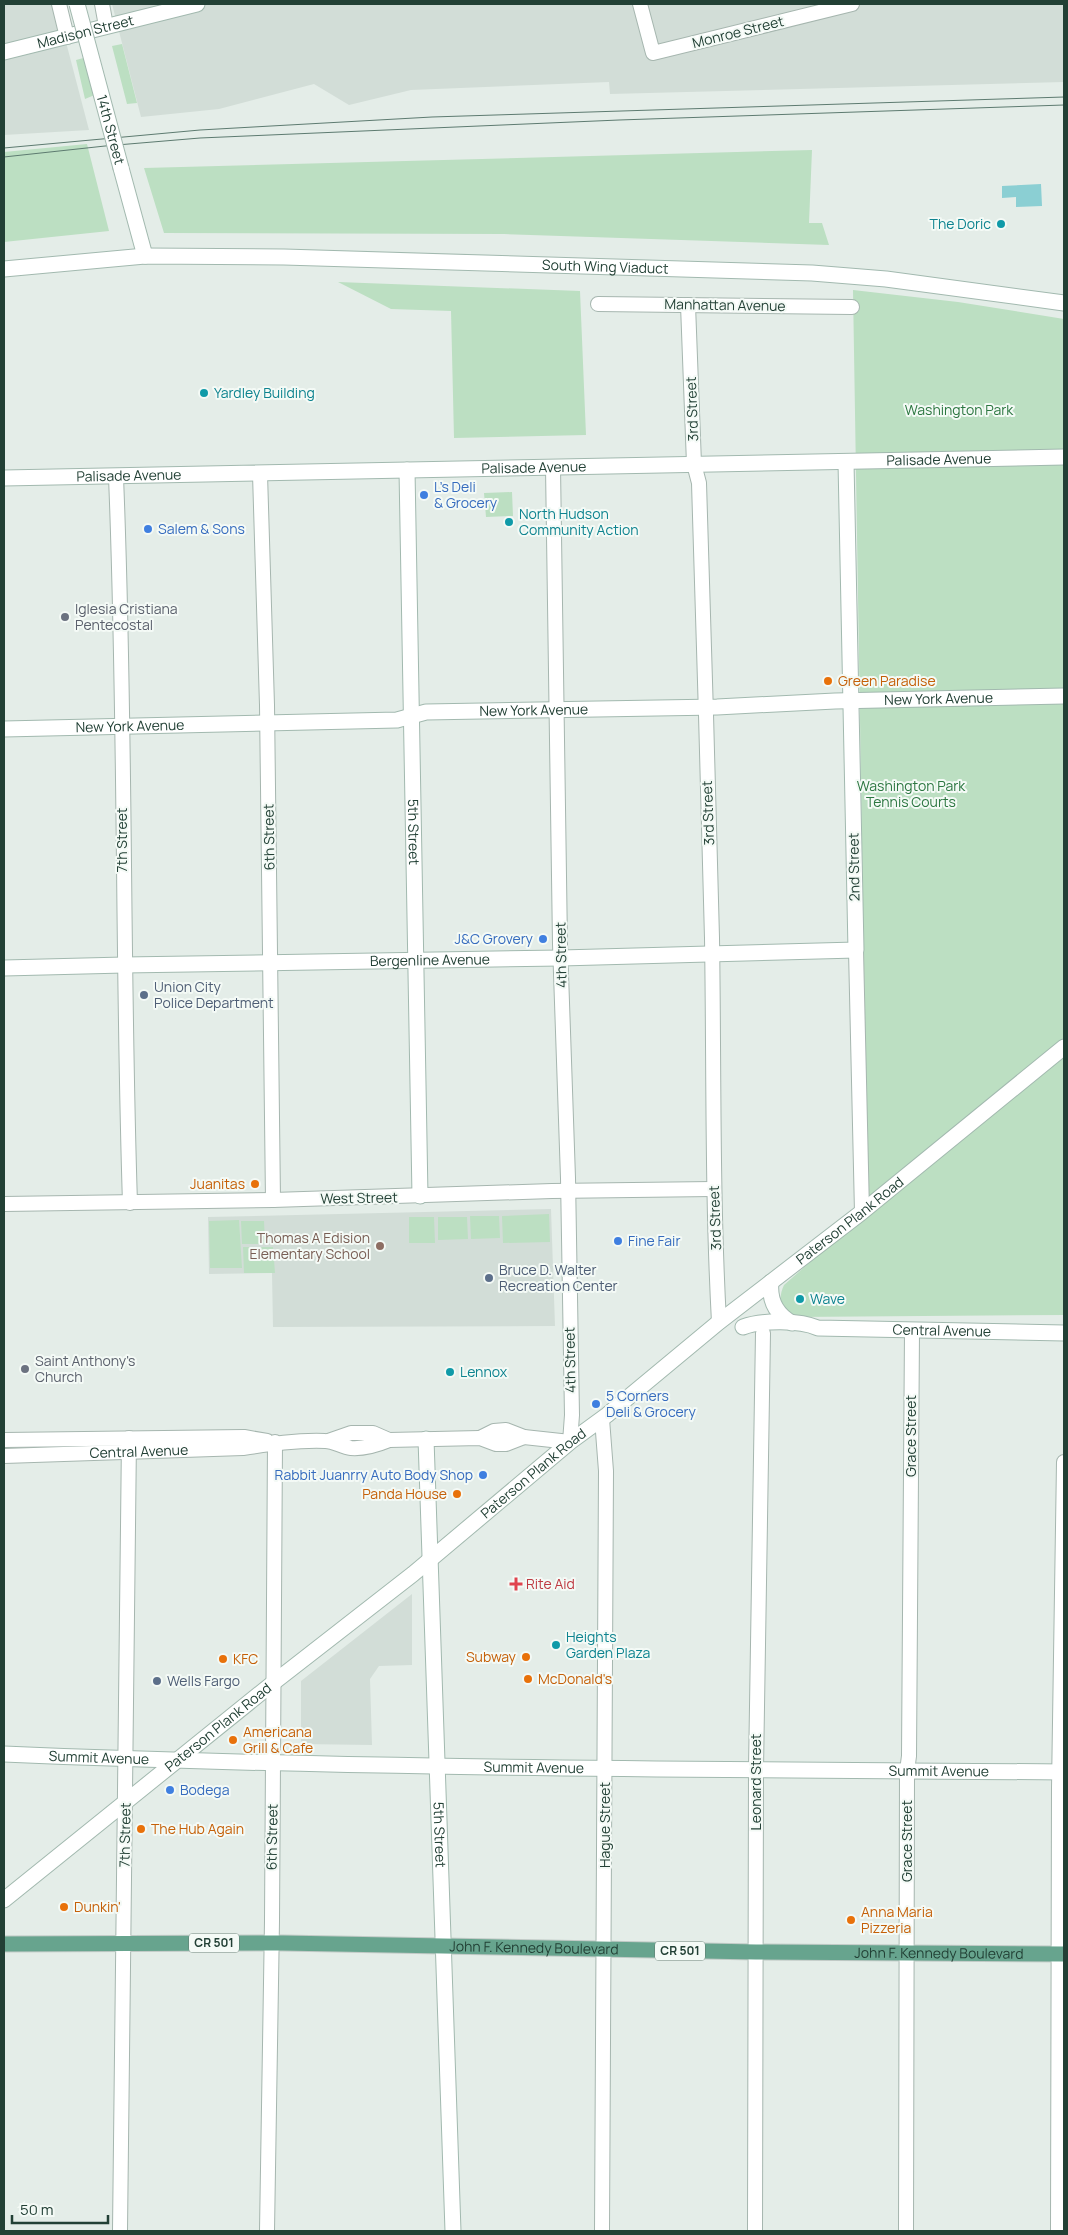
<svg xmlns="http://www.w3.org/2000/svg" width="1068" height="2235" font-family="Manrope,sans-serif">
<rect width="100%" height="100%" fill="#e4ede8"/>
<!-- built -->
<path fill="#d2ddd7" d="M 4,4 L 56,4 L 89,130 L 4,135 Z
M 112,4 L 1064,4 L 1064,82 L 610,94 L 609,82 L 411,90 L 349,105 L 314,84 L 219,109 L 141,117 Z
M 551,1209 L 555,1326 L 273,1327 L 272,1273 L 209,1274 L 208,1217 Z
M 412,1594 L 412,1665 L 379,1666 L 370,1679 L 372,1745 L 301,1744 L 301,1681 Z"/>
<!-- green -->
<path fill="#bcdfc2" d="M 122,44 L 137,103 L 127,104 L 112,46 Z
M 87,57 L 97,94 L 85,99 L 76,60 Z
M 87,144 L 109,231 L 4,242 L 4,152 Z
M 812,150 L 809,223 L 822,223 L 829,245 L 504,234 L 164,233 L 144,168 Z
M 338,282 L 580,291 L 586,435 L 454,438 L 451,311 L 391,309 Z
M 853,290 L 958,302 L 1064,319 L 1064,1315 L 796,1317 C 781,1311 777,1300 784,1285 L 868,1211 Z
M 512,492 L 513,516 L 486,517 L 484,493 Z
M 549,1214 L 550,1242 L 503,1243 L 502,1216 Z
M 470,1216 L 499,1216 L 500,1238 L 471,1239 Z
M 409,1217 L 434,1217 L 435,1243 L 409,1243 Z
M 438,1217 L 467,1217 L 468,1239 L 438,1240 Z
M 239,1220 L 242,1268 L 210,1268 L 209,1221 Z
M 241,1221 L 264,1221 L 265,1244 L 242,1244 Z
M 243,1247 L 273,1247 L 275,1273 L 244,1273 Z"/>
<!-- water -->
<path fill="#8bcfd3" d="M 1041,184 L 1042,206 L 1016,207 L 1016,197 L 1002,198 L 1002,186 Z"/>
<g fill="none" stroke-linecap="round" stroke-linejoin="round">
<defs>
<g id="street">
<path d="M 59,4 L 67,37"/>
<path d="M 102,4 L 106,26"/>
<path d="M 640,4 L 653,53 L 852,4"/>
<path d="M 598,304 L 852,307"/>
<path d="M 688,305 L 694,464 L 699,483 C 703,635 709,786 712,938 C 714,1066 712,1194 719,1322"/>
<path d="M 260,474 L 267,705 L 273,1200"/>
<path d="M 116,477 C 126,719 122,961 130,1203"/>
<path d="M 856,950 L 862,1212"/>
<path d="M 4,1204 L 273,1200 L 552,1191 L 713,1189"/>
<path d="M 480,1438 L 494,1431 L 506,1430 L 524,1437 L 570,1442 L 572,1415 L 568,1178 L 560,944 L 553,467"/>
<path d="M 4,1440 L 244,1437 L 267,1441"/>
<path d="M 328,1441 L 351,1433 L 373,1433 L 389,1440 L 480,1438 L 496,1444 L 506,1444 L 524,1437"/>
<path id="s1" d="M 4,1456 L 243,1448 C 270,1444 297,1440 325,1441 C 334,1441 342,1447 351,1448 C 365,1449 377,1445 389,1440"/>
<path d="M 120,2231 L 129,1438"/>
<path d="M 267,2231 L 272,1921 L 275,1442"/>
<path d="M 602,2231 L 606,1471 L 602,1419"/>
<path d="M 755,2231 L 756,1769 L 763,1333"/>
<path d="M 906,2231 L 907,1771 L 909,1756 L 912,1331"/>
<path d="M 1058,2231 L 1059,1788 L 1064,1462"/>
</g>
<g id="secondary">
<path id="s2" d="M 4,52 L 197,4"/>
<path d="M 121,168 L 145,256"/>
<path id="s3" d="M 4,269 L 145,256 L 284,257 L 812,273 L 886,279 L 1064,303"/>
<path id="s4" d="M 407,470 L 420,1196"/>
<path id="s5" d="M 4,478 L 1064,457"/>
<path id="s6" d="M 4,729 L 397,720 L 426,712 L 717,707 L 835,701 L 1064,696"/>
<path id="s7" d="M 4,968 L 124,965 L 561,958 L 856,950 L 846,462"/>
<path d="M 771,1282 C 769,1300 776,1314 792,1323"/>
<path id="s8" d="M 743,1327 C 762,1320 800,1320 818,1328 L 1064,1333"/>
<path id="s9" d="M 426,1439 L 453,2231"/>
<path id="s10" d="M 4,1754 C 357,1769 711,1769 1064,1772"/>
<path id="s11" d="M 4,1900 L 273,1683 L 413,1574 L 570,1442 L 607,1415 L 719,1322 L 862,1212 L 1064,1047"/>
</g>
<g id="primary">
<path id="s12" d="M 4,1944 L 283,1943 L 756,1952 L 1064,1954"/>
</g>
</defs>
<!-- street casing -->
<use href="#street" stroke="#a6b6af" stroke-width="16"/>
<!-- secondary casing -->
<use href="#secondary" stroke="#a2b9af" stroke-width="17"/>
<!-- primary casing -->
<use href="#primary" stroke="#c1cac6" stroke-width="17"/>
<!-- street -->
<use href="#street" stroke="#fff" stroke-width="14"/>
<!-- secondary -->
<use href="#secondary" stroke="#fff" stroke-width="15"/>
<!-- primary -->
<use href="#primary" stroke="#67a48e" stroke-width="15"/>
<!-- tram -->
<path stroke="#5d7b70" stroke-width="1" d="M 4,148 L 200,130 L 432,117 L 1064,97
M 4,157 L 105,146 L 200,138 L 619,120 L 1064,105"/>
<defs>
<g id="secondary-bridge">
<path id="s13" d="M 77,4 L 121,168"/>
</g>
</defs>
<!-- secondary-bridge casing -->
<use href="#secondary-bridge" stroke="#a2b9af" stroke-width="17" stroke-linecap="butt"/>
<!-- secondary-bridge -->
<use href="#secondary-bridge" stroke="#fff" stroke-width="15"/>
</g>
<!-- markers -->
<g fill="#0f9aa8" stroke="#f4faf6" stroke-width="2">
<circle cx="1001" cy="224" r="5"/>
<circle cx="204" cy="393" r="5"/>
<circle cx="509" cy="522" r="5"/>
<circle cx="800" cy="1299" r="5"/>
<circle cx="450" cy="1372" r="5"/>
<circle cx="556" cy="1645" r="5"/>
</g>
<g fill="#3f7fe0" stroke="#f4faf6" stroke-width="2">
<circle cx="424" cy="495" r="5"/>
<circle cx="148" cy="529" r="5"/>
<circle cx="543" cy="939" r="5"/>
<circle cx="618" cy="1241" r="5"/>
<circle cx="596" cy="1404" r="5"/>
<circle cx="483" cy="1475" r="5"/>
<circle cx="170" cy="1790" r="5"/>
</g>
<g fill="#6b7280" stroke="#f4faf6" stroke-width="2">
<circle cx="65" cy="617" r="5"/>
<circle cx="25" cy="1369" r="5"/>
</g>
<g fill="#e8710a" stroke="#f4faf6" stroke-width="2">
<circle cx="828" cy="681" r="5"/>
<circle cx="255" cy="1184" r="5"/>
<circle cx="457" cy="1494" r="5"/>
<circle cx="526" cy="1657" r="5"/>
<circle cx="223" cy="1659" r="5"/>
<circle cx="528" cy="1679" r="5"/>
<circle cx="233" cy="1740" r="5"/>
<circle cx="141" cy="1829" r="5"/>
<circle cx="64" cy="1907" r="5"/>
<circle cx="851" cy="1920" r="5"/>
</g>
<g fill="#5c6f8a" stroke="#f4faf6" stroke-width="2">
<circle cx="144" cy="995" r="5"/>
<circle cx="489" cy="1278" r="5"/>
<circle cx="157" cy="1681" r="5"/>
</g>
<circle fill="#8d6e63" stroke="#f4faf6" stroke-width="2" cx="380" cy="1246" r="5"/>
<path fill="#e0444e" stroke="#f4faf6" stroke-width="2" d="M513.5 1576.5h5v5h5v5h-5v5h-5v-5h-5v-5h5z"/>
<g text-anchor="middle" stroke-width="4" stroke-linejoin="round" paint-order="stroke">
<!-- shield labels -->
<g fill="#f4faf6" stroke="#61786f" stroke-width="1">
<rect x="189" y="1933.5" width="50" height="19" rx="4"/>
<rect x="655" y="1941.5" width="50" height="19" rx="4"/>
</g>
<g font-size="12" font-weight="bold" fill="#224035">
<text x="214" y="1947">CR 501</text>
<text x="680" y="1955">CR 501</text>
</g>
<!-- street labels -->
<g font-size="14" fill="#224035" stroke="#f4faf6">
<text dy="5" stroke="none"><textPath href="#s2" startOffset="84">Madison Street</textPath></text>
<text transform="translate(738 32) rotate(-14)" y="5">Monroe Street</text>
<text dy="5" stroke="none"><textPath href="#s13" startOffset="130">14th Street</textPath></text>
<text dy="5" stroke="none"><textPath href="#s3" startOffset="602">South Wing Viaduct</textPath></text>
<text transform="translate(725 305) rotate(1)" y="5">Manhattan Avenue</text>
<text transform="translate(692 409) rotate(-92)" y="5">3rd Street</text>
<text dy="5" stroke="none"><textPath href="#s5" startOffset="935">Palisade Avenue</textPath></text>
<text dy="5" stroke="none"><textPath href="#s5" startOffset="530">Palisade Avenue</textPath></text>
<text dy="5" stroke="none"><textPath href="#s5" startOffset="125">Palisade Avenue</textPath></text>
<text dy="5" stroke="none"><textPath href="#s6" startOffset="936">New York Avenue</textPath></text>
<text dy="5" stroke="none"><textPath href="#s6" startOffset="531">New York Avenue</textPath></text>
<text dy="5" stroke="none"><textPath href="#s6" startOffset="126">New York Avenue</textPath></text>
<text transform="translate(708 813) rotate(-92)" y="5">3rd Street</text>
<text dy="5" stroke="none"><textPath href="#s4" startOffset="362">5th Street</textPath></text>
<text transform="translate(269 837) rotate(-91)" y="5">6th Street</text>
<text transform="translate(122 840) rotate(-90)" y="5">7th Street</text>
<text transform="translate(854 867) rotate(-91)" y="5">2nd Street</text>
<text transform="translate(561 955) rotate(-91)" y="5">4th Street</text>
<text dy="5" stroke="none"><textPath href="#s7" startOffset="426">Bergenline Avenue</textPath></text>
<text transform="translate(359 1198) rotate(-1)" y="5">West Street</text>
<text transform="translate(715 1218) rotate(-92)" y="5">3rd Street</text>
<text dy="5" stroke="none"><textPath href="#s11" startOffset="1085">Paterson Plank Road</textPath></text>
<text dy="5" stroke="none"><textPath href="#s8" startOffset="200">Central Avenue</textPath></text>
<text transform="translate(570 1360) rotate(-91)" y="5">4th Street</text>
<text transform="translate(911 1436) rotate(-90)" y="5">Grace Street</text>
<text dy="5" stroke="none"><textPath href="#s1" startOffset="135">Central Avenue</textPath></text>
<text dy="5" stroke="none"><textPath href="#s11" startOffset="680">Paterson Plank Road</textPath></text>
<text dy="5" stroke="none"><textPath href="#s11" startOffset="275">Paterson Plank Road</textPath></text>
<text dy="5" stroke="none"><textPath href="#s10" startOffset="95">Summit Avenue</textPath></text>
<text dy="5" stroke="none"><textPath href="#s10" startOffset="530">Summit Avenue</textPath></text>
<text dy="5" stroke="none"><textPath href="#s10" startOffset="935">Summit Avenue</textPath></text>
<text transform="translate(756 1782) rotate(-90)" y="5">Leonard Street</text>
<text transform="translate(605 1825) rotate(-90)" y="5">Hague Street</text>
<text transform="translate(125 1835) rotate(-89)" y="5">7th Street</text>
<text dy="5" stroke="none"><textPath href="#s9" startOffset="396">5th Street</textPath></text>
<text transform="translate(272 1837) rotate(-89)" y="5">6th Street</text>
<text transform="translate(907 1841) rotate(-90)" y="5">Grace Street</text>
<text dy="5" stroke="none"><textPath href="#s12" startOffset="530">John F. Kennedy Boulevard</textPath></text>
<text dy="5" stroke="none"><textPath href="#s12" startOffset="935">John F. Kennedy Boulevard</textPath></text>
</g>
<!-- culture labels -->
<g font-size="14" fill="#0d838f" stroke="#f4faf6" text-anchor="start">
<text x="991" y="229" text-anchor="end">The Doric</text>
<text x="214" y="398">Yardley Building</text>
<text x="519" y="519">North Hudson<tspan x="519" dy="16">Community Action</tspan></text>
<text x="810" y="1304">Wave</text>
<text x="460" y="1377">Lennox</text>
<text x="566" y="1642">Heights<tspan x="566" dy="16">Garden Plaza</tspan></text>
</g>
<!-- park labels -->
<g font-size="14" fill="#2c7741" stroke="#f4faf6">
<text x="959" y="415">Washington Park</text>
<text x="911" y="791">Washington Park<tspan x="911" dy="16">Tennis Courts</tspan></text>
</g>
<!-- shop labels -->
<g font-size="14" fill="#366cbe" stroke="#f4faf6" text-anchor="start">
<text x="434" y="492">L's Deli<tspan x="434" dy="16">&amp; Grocery</tspan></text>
<text x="158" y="534">Salem &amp; Sons</text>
<text x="533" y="944" text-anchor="end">J&amp;C Grovery</text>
<text x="628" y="1246">Fine Fair</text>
<text x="606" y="1401">5 Corners<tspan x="606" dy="16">Deli &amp; Grocery</tspan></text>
<text x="473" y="1480" text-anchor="end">Rabbit Juanrry Auto Body Shop</text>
<text x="180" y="1795">Bodega</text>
</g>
<!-- worship labels -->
<g font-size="14" fill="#5b616d" stroke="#f4faf6" text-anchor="start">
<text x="75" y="614">Iglesia Cristiana<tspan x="75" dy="16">Pentecostal</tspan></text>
<text x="35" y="1366">Saint Anthony's<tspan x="35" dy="16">Church</tspan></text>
</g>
<!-- food labels -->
<g font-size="14" fill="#c56008" stroke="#f4faf6" text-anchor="start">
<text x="838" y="686">Green Paradise</text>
<text x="245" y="1189" text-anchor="end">Juanitas</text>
<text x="447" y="1499" text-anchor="end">Panda House</text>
<text x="516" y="1662" text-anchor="end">Subway</text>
<text x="233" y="1664">KFC</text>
<text x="538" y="1684">McDonald's</text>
<text x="243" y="1737">Americana<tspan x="243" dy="16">Grill &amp; Cafe</tspan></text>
<text x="151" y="1834">The Hub Again</text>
<text x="74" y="1912">Dunkin'</text>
<text x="861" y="1917">Anna Maria<tspan x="861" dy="16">Pizzeria</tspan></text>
</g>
<!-- service labels -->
<g font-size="14" fill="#4e5e75" stroke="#f4faf6" text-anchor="start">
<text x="154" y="992">Union City<tspan x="154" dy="16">Police Department</tspan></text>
<text x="499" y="1275">Bruce D. Walter<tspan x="499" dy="16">Recreation Center</tspan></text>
<text x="167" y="1686">Wells Fargo</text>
</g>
<!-- education labels -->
<g font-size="14" fill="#785e54" stroke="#f4faf6" text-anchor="end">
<text x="370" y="1243">Thomas A Edision<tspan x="370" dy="16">Elementary School</tspan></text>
</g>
<!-- health labels -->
<g font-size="14" fill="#be3a42" stroke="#f4faf6" text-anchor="start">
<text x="526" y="1589">Rite Aid</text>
</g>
</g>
<!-- border -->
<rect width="1068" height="2235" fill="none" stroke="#224035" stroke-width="10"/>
<!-- scale -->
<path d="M12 2215v8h96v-8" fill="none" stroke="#224035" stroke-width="2.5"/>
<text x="20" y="2215" font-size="15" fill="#224035" stroke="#f4faf6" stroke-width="4" paint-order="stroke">50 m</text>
</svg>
